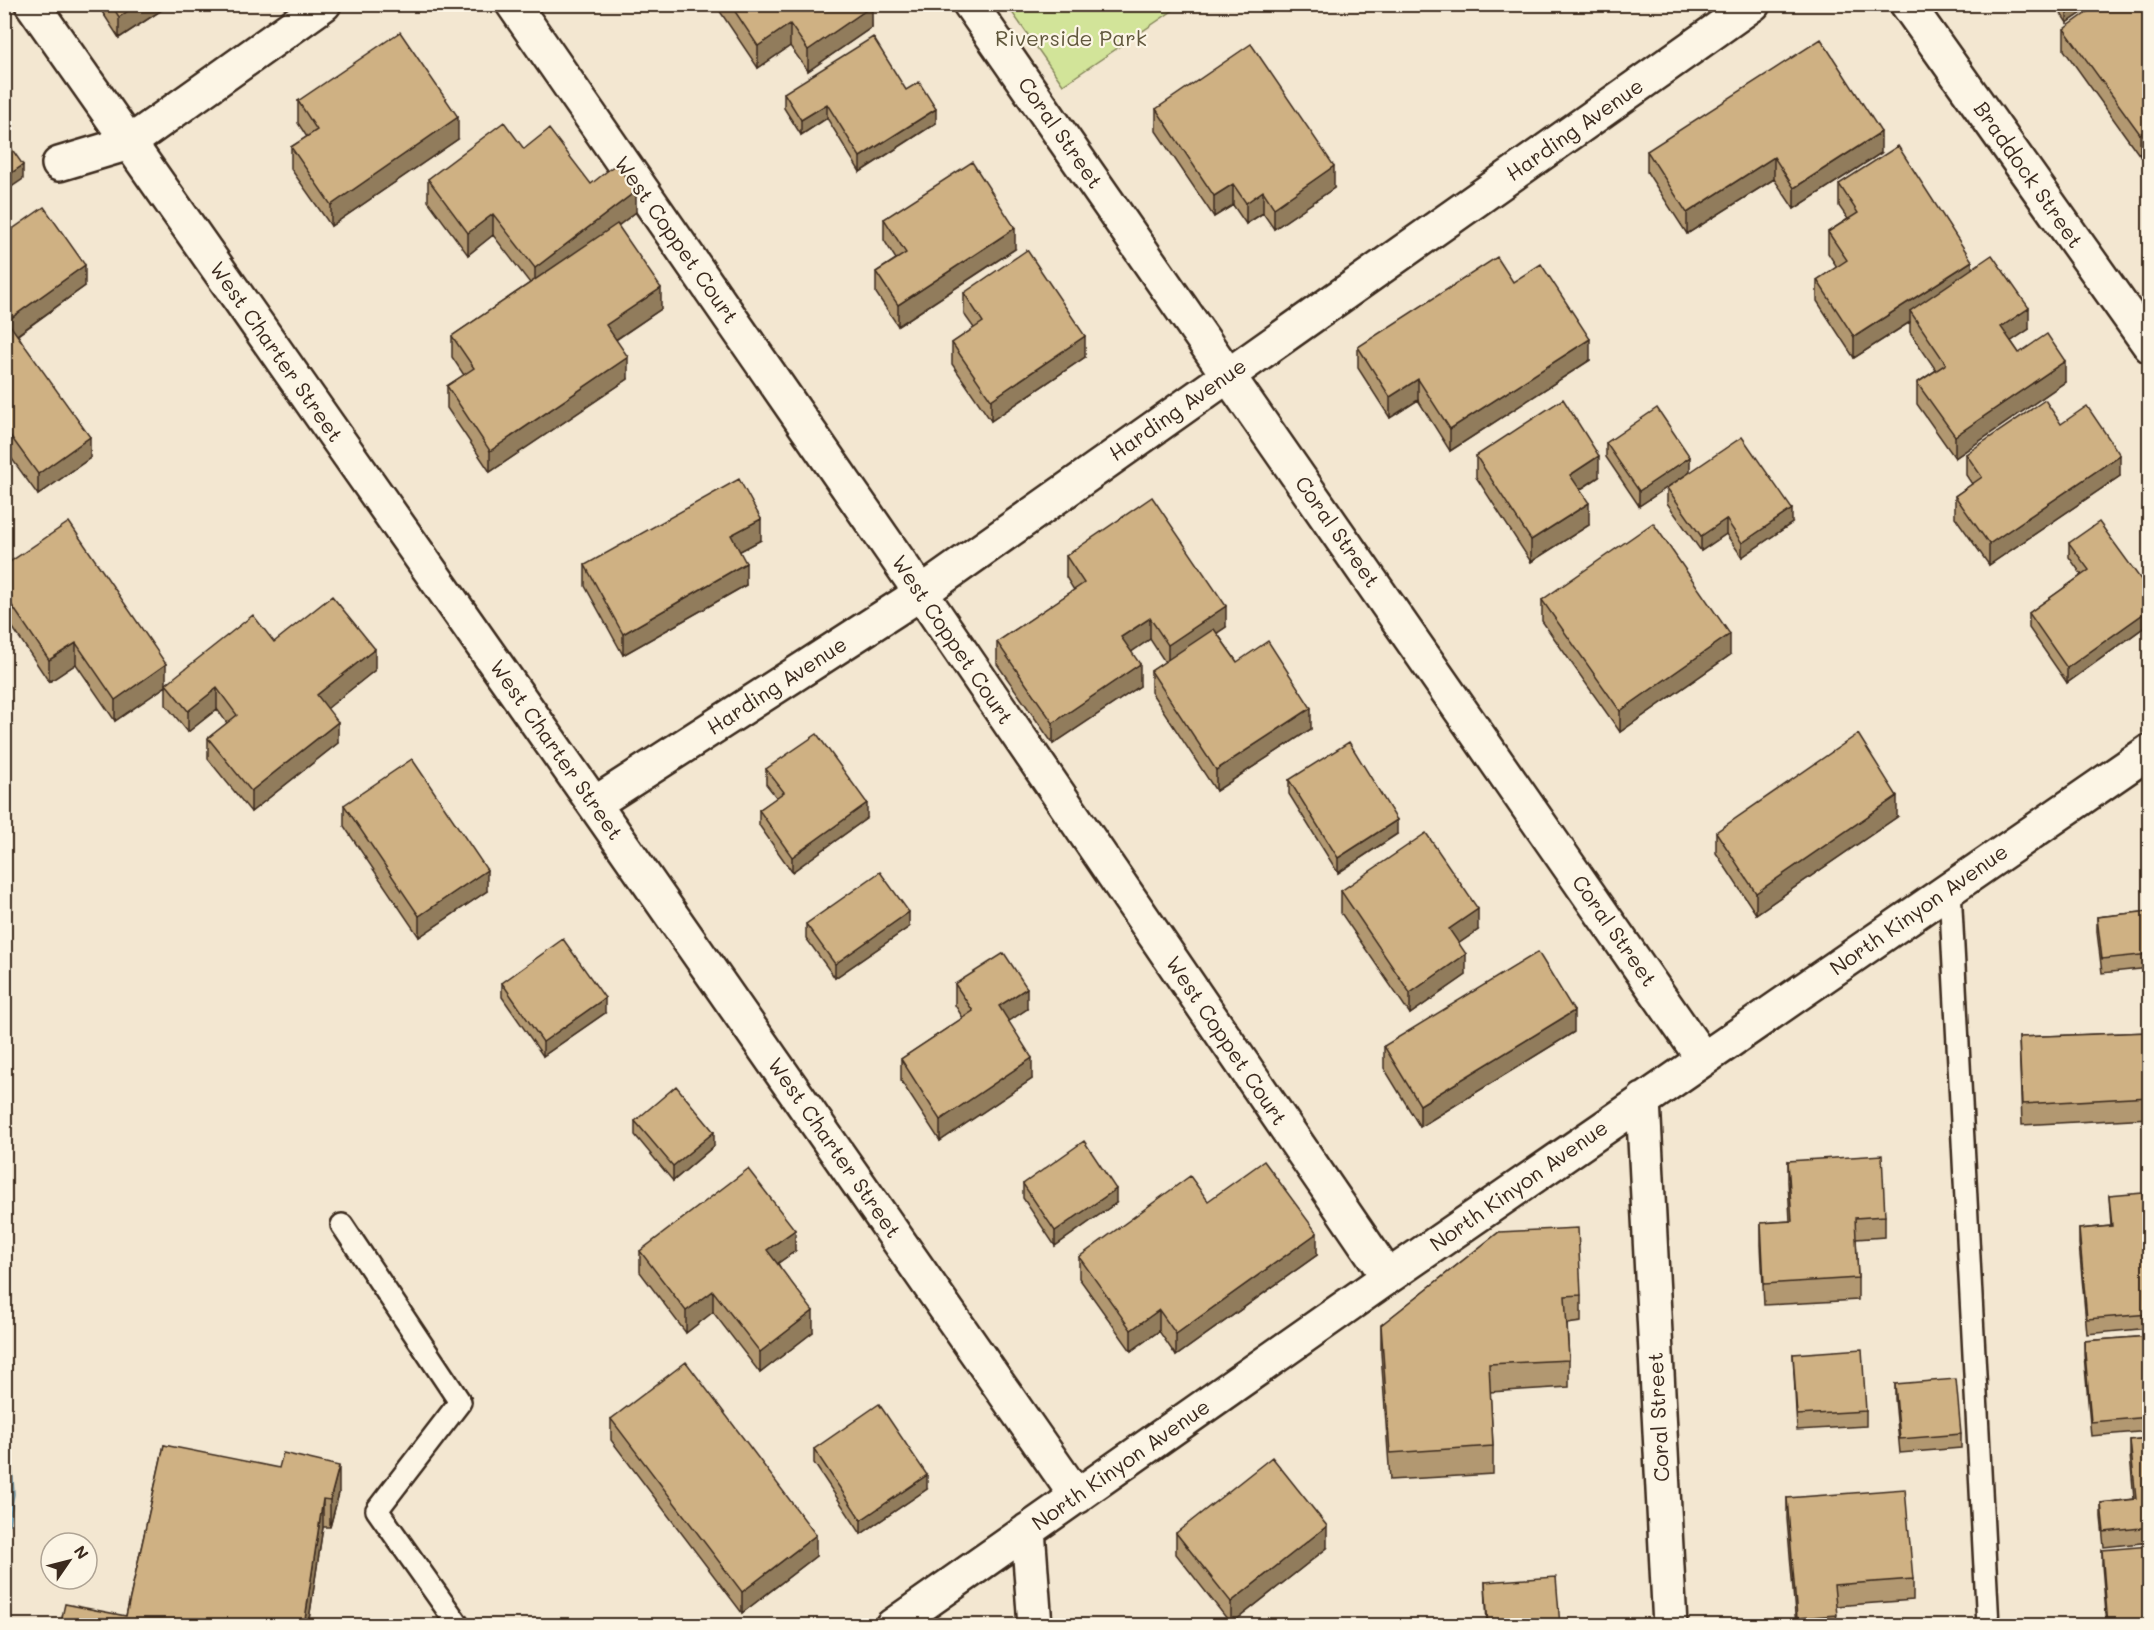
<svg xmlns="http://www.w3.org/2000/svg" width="2154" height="1630" font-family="Mali,sans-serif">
<rect width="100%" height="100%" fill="#f3e7d1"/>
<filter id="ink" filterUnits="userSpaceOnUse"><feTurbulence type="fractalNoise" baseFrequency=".0167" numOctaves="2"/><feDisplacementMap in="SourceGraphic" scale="12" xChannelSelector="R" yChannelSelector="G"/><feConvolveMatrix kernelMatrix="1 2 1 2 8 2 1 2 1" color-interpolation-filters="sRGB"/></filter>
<g filter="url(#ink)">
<!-- green -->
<path fill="#d2e499" stroke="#86875c" stroke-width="1.5" d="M 1007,5 L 1181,5 L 1063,85 Z"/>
<!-- water -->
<path fill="#87cae8" stroke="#698a97" stroke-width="1.5" d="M 4,1344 L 14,1494 L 5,1549 L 4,1549 Z"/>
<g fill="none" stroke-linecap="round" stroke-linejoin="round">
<defs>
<path id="service" d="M 1950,889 L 1988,1626
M 342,1225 L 460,1402 L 377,1510 L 459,1626"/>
<path id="minor" d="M 32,4 L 594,804 L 1077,1497
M 513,4 L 921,593 L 1388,1277
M 970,4 L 1703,1059
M 1907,4 L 2150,346
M 59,164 L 129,143 L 324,4
M 594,804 L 921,593 L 1753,4
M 1643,1100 L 1670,1626
M 1028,1530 L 1035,1626
M 892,1626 L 1388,1277 L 2150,751"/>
</defs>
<!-- service casing -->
<use href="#service" stroke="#3b2a1e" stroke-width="26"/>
<!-- minor casing -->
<use href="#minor" stroke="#3b2a1e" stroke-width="38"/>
<!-- service -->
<use href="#service" stroke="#fcf5e5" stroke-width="21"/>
<!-- minor -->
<use href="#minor" stroke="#fcf5e5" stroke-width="33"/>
</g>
<!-- wall -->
<path fill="#b29871" stroke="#3b2a1e" stroke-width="1.5" d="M 97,4 L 171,4 L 119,38 Z
M 715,4 L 871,4 L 872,27 L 808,71 L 790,46 L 758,68 Z
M 2055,4 L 2095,4 L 2067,23 Z
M 2150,4 L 2140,156 L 2064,50 L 2064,29 Z
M 906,90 L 936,123 L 860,172 L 827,118 L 801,135 L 784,108 L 784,93 Z
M 298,101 L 458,139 L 331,226 L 291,169 L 291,147 L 307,137 L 298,123 Z
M 1156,109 L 1334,188 L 1274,229 L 1263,213 L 1246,224 L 1233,205 L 1214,217 L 1156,131 Z
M 524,149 L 591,184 L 636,212 L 618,226 L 661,309 L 616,340 L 628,379 L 490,472 L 447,408 L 447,386 L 464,375 L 452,357 L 452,336 L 530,283 L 493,235 L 468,255 L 428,201 L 428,179 Z
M 1647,151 L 1881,153 L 1794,209 L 1774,179 L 1687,234 L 1647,172 Z
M 1839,184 L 1972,269 L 2029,329 L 2011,341 L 2019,353 L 2065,382 L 1955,458 L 1917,404 L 1917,383 L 1936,370 L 1910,332 L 1910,322 L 1854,358 L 1817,301 L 1817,280 L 1837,267 L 1828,253 L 1828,232 L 1848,219 L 1839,206 Z
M 884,219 L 1015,249 L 898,326 L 876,293 L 876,272 L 896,259 L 884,240 Z
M 4,235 L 85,286 L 18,335 L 90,458 L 38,495 L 4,448 Z
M 1513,282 L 1590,360 L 1450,451 L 1418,400 L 1390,418 L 1358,368 L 1358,347 Z
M 964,293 L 1085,357 L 991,421 L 952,364 L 952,343 L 974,328 L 964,314 Z
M 2061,424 L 2120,476 L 1989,565 L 1955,517 L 1955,496 L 1972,484 L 1966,475 L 1966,454 Z
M 1606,443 L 1690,472 L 1639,506 L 1606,457 Z
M 1476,456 L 1599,477 L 1580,490 L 1589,525 L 1531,562 L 1476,477 Z
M 1667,488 L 1792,523 L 1742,557 L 1726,534 L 1701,551 L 1667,503 Z
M 761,540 L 740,551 L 746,585 L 623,655 L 585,586 L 585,565 Z
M 2069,543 L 2150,592 L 2150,623 L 2067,683 L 2029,628 L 2029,613 L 2082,575 L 2069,557 Z
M 1066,556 L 1226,627 L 1217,633 L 1237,662 L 1311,729 L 1216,791 L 1151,692 L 1151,671 L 1165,662 L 1150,639 L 1131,652 L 1140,686 L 1053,744 L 997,664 L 997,642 L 1074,590 L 1066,577 Z
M 4,566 L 166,684 L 274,642 L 375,670 L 327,708 L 338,743 L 251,812 L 208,759 L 208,738 L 227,723 L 217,709 L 188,732 L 166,705 L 166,686 L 115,721 L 76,664 L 49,682 L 11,625 Z
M 1542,600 L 1730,655 L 1620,732 L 1542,621 Z
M 766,769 L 867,818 L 792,872 L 759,825 L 759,810 L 777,798 L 766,784 Z
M 1289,780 L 1397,834 L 1338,873 L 1289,794 Z
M 344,805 L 487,891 L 419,937 L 344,826 Z
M 1897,817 L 1756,914 L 1716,853 L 1716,832 Z
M 1341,891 L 1478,930 L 1459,943 L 1466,975 L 1410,1014 L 1341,913 Z
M 2150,911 L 2150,968 L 2102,973 L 2097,932 L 2097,917 Z
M 806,924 L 909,927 L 835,978 L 806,938 Z
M 502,983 L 605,1013 L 543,1056 L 502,997 Z
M 955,984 L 1027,1009 L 1008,1021 L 1032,1079 L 940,1141 L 901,1081 L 901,1059 L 963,1018 L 955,1005 Z
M 1574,1032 L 1420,1127 L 1384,1068 L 1384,1046 Z
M 2150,1032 L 2150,1118 L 2022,1125 L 2019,1037 Z
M 635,1121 L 714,1146 L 673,1181 L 635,1135 Z
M 1788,1161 L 1885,1216 L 1885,1237 L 1856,1239 L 1858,1278 L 1858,1300 L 1764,1305 L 1761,1245 L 1761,1223 L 1790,1221 L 1788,1182 Z
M 1023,1184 L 1116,1203 L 1055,1246 L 1023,1198 Z
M 2109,1196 L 2148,1253 L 2150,1253 L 2150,1328 L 2087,1334 L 2079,1244 L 2079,1229 L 2111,1226 Z
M 1208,1201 L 1317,1255 L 1176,1356 L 1159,1331 L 1131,1351 L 1079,1278 L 1079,1257 Z
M 1499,1232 L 1581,1295 L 1581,1322 L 1567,1324 L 1569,1360 L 1569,1387 L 1490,1392 L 1493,1446 L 1493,1474 L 1390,1480 L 1381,1353 L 1381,1325 Z
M 640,1251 L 795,1251 L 778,1263 L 813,1332 L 760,1373 L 713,1312 L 686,1333 L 640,1272 Z
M 2150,1336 L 2150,1431 L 2091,1436 L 2084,1355 L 2084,1341 Z
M 1793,1354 L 1866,1411 L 1866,1426 L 1797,1430 Z
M 1895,1384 L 1961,1434 L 1961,1448 L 1900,1453 L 1895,1399 Z
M 611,1419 L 816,1556 L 742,1613 L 611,1440 Z
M 2150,1438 L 2150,1542 L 2104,1547 L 2101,1517 L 2101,1503 L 2134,1499 L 2130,1455 L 2130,1440 Z
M 164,1445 L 339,1493 L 330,1527 L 323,1527 L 308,1626 L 60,1626 L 126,1616 Z
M 814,1449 L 927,1489 L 861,1534 L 814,1463 Z
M 1787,1498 L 1913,1579 L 1913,1600 L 1836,1606 L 1837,1626 L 1796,1626 L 1787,1519 Z
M 1176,1533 L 1327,1548 L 1231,1624 L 1176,1554 Z
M 2102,1550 L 2150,1626 L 2107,1626 L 2102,1565 Z
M 1485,1582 L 1560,1626 L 1487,1626 Z"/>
<!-- shaded-wall -->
<path fill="#917c5c" stroke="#3b2a1e" stroke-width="1.5" d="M 138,4 L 171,4 L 119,38 L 119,17 Z
M 644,4 L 649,4 L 644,9 Z
M 2067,4 L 2095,4 L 2067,23 Z
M 872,6 L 872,27 L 808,71 L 808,50 Z
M 790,24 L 790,46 L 758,68 L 758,46 Z
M 827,104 L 827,118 L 801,135 L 801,120 Z
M 936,109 L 936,123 L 860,172 L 860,157 Z
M 458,117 L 458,139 L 331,226 L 331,205 Z
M 2150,128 L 2150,149 L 2140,156 L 2140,134 Z
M 1881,132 L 1881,153 L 1794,209 L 1794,188 Z
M 1774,157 L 1774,179 L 1687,234 L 1687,213 Z
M 23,165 L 23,179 L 4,192 L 4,178 Z
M 1334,166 L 1334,188 L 1274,229 L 1274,208 Z
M 1233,184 L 1233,205 L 1214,217 L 1214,196 Z
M 636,191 L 636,212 L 535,289 L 535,268 Z
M 1263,191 L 1263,213 L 1246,224 L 1246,203 Z
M 493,214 L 493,235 L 468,255 L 468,233 Z
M 1015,228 L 1015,249 L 898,326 L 898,305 Z
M 1972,261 L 1972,282 L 1910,311 L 1910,322 L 1854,358 L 1854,337 Z
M 85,265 L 85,286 L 7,342 L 7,321 Z
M 661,288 L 661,309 L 606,346 L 606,325 Z
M 2029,308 L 2029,329 L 2001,348 L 2001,327 Z
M 1085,336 L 1085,357 L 991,421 L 991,400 Z
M 1590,339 L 1590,360 L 1450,451 L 1450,429 Z
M 628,357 L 628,379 L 490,472 L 490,451 Z
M 2065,361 L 2065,382 L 1955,458 L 1955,436 Z
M 1418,379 L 1418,400 L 1390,418 L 1390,397 Z
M 90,437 L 90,458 L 38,495 L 38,474 Z
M 2120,455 L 2120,476 L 1989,565 L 1989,544 Z
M 1599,456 L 1599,477 L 1570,496 L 1570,475 Z
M 1690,457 L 1690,472 L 1639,506 L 1639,491 Z
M 1589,503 L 1589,525 L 1531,562 L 1531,540 Z
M 1792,509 L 1792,523 L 1742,557 L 1742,543 Z
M 761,519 L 761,540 L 731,556 L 731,535 Z
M 1726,519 L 1726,534 L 1701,551 L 1701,536 Z
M 746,563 L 746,585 L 623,655 L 623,634 Z
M 11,604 L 11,625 L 4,629 L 4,608 Z
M 1226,606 L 1226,627 L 1168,666 L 1168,645 Z
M 2150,609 L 2150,623 L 2067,683 L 2067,668 Z
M 1150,618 L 1150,639 L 1121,659 L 1121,637 Z
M 1730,634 L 1730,655 L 1620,732 L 1620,711 Z
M 76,643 L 76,664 L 49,682 L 49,660 Z
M 375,649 L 375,670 L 317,717 L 317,695 Z
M 166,664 L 166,686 L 115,721 L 115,700 Z
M 1140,664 L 1140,686 L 1053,744 L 1053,723 Z
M 217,688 L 217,709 L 188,732 L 188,711 Z
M 1311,708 L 1311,729 L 1216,791 L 1216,770 Z
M 338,722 L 338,743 L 251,812 L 251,791 Z
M 1897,796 L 1897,817 L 1756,914 L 1756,893 Z
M 867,803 L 867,818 L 792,872 L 792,857 Z
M 1397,820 L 1397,834 L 1338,873 L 1338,858 Z
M 487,870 L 487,891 L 419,937 L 419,916 Z
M 1478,909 L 1478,930 L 1449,950 L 1449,929 Z
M 909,912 L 909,927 L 835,978 L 835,964 Z
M 1466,954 L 1466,975 L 1410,1014 L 1410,993 Z
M 1027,988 L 1027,1009 L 999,1028 L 999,1006 Z
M 605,998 L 605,1013 L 543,1056 L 543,1042 Z
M 1574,1011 L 1574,1032 L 1420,1127 L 1420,1105 Z
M 1032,1058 L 1032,1079 L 940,1141 L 940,1120 Z
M 714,1132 L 714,1146 L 673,1181 L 673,1166 Z
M 1116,1189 L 1116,1203 L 1055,1246 L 1055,1231 Z
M 795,1230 L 795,1251 L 767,1271 L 767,1250 Z
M 1317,1233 L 1317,1255 L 1176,1356 L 1176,1334 Z
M 713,1291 L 713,1312 L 686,1333 L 686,1311 Z
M 1159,1310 L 1159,1331 L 1131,1351 L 1131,1330 Z
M 813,1311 L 813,1332 L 760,1373 L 760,1352 Z
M 339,1466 L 339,1493 L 330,1527 L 330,1500 Z
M 927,1475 L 927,1489 L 861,1534 L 861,1520 Z
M 323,1499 L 323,1527 L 308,1626 L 304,1626 Z
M 1327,1526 L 1327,1548 L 1231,1624 L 1231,1602 Z
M 816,1535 L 816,1556 L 742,1613 L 742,1592 Z"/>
<!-- building -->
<path fill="#cfb183" stroke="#3b2a1e" stroke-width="1.5" d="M 111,4 L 138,4 L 119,17 Z
M 730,4 L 871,4 L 872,6 L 808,50 L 790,24 L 758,46 Z
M 2099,4 L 2150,4 L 2150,128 L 2140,134 L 2064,29 Z
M 400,32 L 458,117 L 331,205 L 291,147 L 317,130 L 298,101 Z
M 873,37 L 906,90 L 919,82 L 936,109 L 860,157 L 827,104 L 801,120 L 784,93 Z
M 1821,39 L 1881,132 L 1794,188 L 1774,157 L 1687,213 L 1647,151 Z
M 1251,44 L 1334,166 L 1274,208 L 1263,191 L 1246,203 L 1233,184 L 1214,196 L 1156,109 Z
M 504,122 L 524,149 L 549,129 L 591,184 L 616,164 L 636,191 L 535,268 L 493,214 L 468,233 L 428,179 Z
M 4,138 L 23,165 L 4,178 Z
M 1898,146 L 1972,261 L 1854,337 L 1817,280 L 1847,260 L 1828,232 L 1858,213 L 1839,184 Z
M 972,162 L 1015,228 L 898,305 L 876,272 L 906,253 L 884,219 Z
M 44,207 L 85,265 L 7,321 L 90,437 L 38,474 L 4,427 L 4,235 Z
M 617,224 L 661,288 L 606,325 L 628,357 L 490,451 L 447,386 L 474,368 L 452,336 Z
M 1027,250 L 1085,336 L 991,400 L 952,343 L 983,322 L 964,293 Z
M 1992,255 L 2029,308 L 2001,327 L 2019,353 L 2047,334 L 2065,361 L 1955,436 L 1917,383 L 1946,364 L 1910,311 Z
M 1497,257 L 1513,282 L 1541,264 L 1590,339 L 1450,429 L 1418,379 L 1390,397 L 1358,347 Z
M 1563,399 L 1599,456 L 1570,475 L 1589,503 L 1531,540 L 1476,456 Z
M 2045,400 L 2061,424 L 2087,406 L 2120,455 L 1989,544 L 1955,496 L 1982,477 L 1966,454 Z
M 1657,408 L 1690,457 L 1639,491 L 1606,443 Z
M 1742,437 L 1792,509 L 1742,543 L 1726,519 L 1701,536 L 1667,488 Z
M 739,479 L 761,519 L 731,535 L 746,563 L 623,634 L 585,565 Z
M 1152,497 L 1226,606 L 1168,645 L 1150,618 L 1121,637 L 1140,664 L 1053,723 L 997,642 L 1084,583 L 1066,556 Z
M 69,522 L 166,664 L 115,700 L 76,643 L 49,660 L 11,604 L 4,608 L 4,566 Z
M 2099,522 L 2150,592 L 2150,609 L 2067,668 L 2029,613 L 2089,570 L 2069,543 Z
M 1653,523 L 1730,634 L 1620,711 L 1542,600 Z
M 332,596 L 375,649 L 317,695 L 338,722 L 251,791 L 208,738 L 237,715 L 217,688 L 188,711 L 166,684 L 253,615 L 274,642 Z
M 1214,629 L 1237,662 L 1268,641 L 1311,708 L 1216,770 L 1151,671 Z
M 817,734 L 867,803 L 792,857 L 759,810 L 784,792 L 766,769 Z
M 1858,734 L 1897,796 L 1756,893 L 1716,832 Z
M 1349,742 L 1397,820 L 1338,858 L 1289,780 Z
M 412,759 L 487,870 L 419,916 L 344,805 Z
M 1426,833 L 1478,909 L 1449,929 L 1466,954 L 1410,993 L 1341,891 Z
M 880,872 L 909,912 L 835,964 L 806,924 Z
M 2150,911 L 2150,954 L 2102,959 L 2097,917 Z
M 563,939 L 605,998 L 543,1042 L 502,983 Z
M 1538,952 L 1574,1011 L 1420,1105 L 1384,1046 Z
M 1004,953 L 1027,988 L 999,1006 L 1032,1058 L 940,1120 L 901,1059 L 973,1011 L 955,984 Z
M 2150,1032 L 2150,1097 L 2022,1104 L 2019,1037 Z
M 676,1086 L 714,1132 L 673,1166 L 635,1121 Z
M 1084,1141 L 1116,1189 L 1055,1231 L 1023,1184 Z
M 1882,1155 L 1885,1216 L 1855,1218 L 1858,1278 L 1764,1284 L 1761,1223 L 1792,1221 L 1788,1161 Z
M 1264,1161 L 1317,1233 L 1176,1334 L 1159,1310 L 1131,1330 L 1079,1257 L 1190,1176 L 1208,1201 Z
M 748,1169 L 795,1230 L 767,1250 L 813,1311 L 760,1352 L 713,1291 L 686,1311 L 640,1251 Z
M 2142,1193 L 2148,1253 L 2150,1253 L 2150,1314 L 2087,1319 L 2079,1229 L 2112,1226 L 2109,1196 Z
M 1578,1228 L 1581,1295 L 1565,1296 L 1569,1360 L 1489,1364 L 1493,1446 L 1390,1453 L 1381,1325 L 1499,1232 Z
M 2150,1336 L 2150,1417 L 2091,1422 L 2084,1341 Z
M 1862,1349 L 1866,1411 L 1797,1415 L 1793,1354 Z
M 686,1362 L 816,1535 L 742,1592 L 611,1419 Z
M 1956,1379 L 1961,1434 L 1900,1439 L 1895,1384 Z
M 879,1404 L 927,1475 L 861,1520 L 814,1449 Z
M 2150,1438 L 2150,1527 L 2104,1532 L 2101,1503 L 2136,1499 L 2130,1440 Z
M 164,1445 L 279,1468 L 283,1453 L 339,1466 L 330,1500 L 323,1499 L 304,1626 L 60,1626 L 65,1604 L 126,1616 Z
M 1272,1457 L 1327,1526 L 1231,1602 L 1176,1533 Z
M 1905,1489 L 1913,1579 L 1834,1585 L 1837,1615 L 1797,1618 L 1787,1498 Z
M 2150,1546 L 2150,1626 L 2108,1626 L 2102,1550 Z
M 1556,1577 L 1560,1626 L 1488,1626 L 1485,1582 Z"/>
</g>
<g text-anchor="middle" stroke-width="4.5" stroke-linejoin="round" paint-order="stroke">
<!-- park labels -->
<g font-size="21" fill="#61583d" stroke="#fcf5e5">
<text x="1071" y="46">Riverside Park</text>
</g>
<!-- street labels -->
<g font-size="21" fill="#3b2a1e" stroke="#fcf5e5">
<text transform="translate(1575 130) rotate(-35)" y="7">Harding Avenue</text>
<text transform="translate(1060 133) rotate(55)" y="7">Coral Street</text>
<text transform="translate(2028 175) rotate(55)" y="7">Braddock Street</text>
<text transform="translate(676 240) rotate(55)" y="7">West Coppet Court</text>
<text transform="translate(276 352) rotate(55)" y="7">West Charter Street</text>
<text transform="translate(1178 410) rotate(-35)" y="7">Harding Avenue</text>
<text transform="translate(1337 532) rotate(55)" y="7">Coral Street</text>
<text transform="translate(952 640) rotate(56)" y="7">West Coppet Court</text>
<text transform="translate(777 686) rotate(-33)" y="7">Harding Avenue</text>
<text transform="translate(556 750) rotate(55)" y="7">West Charter Street</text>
<text transform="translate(1919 910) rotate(-35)" y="7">North Kinyon Avenue</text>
<text transform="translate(1614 931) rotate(55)" y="7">Coral Street</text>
<text transform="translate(1226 1041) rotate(56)" y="7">West Coppet Court</text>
<text transform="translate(834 1148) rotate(55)" y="7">West Charter Street</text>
<text transform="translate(1519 1186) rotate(-35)" y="7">North Kinyon Avenue</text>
<text transform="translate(1659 1417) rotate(-93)" y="7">Coral Street</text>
<text transform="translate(1121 1465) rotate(-35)" y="7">North Kinyon Avenue</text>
</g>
</g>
<!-- margin -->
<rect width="2154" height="1630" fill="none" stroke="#fcf5e5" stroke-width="24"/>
<rect x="12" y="12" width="2130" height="1606" fill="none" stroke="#3b2a1e" stroke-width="2" filter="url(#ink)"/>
<!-- north arrow -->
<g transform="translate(69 1561) rotate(55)"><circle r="28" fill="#fcf5e5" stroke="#afa495" stroke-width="1.5"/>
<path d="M0-4.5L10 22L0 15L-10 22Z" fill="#3b2a1e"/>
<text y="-9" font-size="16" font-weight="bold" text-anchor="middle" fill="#3b2a1e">N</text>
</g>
</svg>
